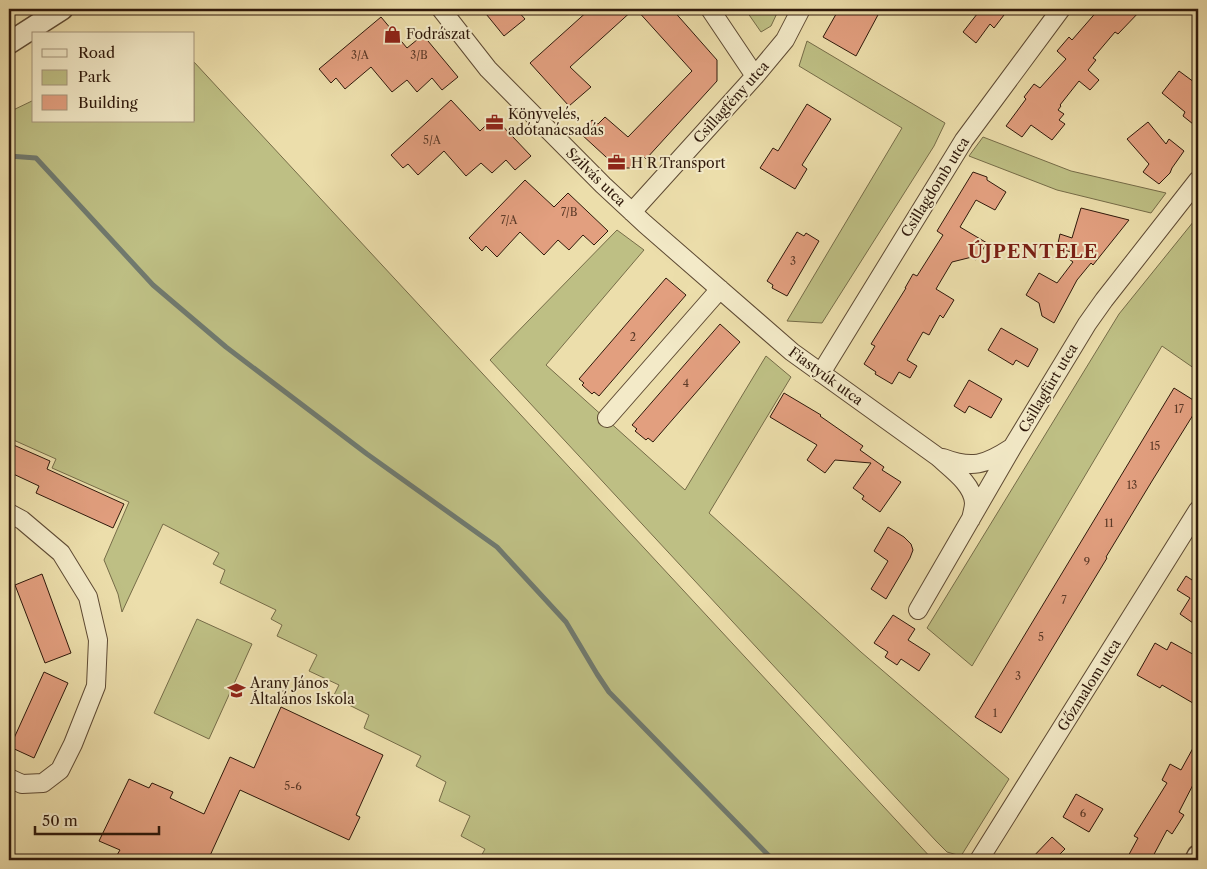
<svg xmlns="http://www.w3.org/2000/svg" width="1207" height="869" font-family="'Libre Caslon Text',serif">
<rect width="100%" height="100%" fill="#ecdeab"/>
<filter id="stains"><feTurbulence type="fractalNoise" baseFrequency=".004" numOctaves="4"/><feColorMatrix values="0 0 0 0 .2 0 0 0 0 .09 0 0 0 0 .02 0 0 0 .5 -.17"/></filter>
<radialGradient id="worn" r=".72"><stop offset=".6" stop-color="#630" stop-opacity="0"/><stop offset="1" stop-color="#630" stop-opacity=".3"/></radialGradient>
<!-- green -->
<path fill="#bebf84" stroke="#766c48" d="M 745,9 L 779,9 L 771,26 L 761,32 Z
M 807,41 L 945,123 L 934,146 L 822,323 L 787,321 L 902,128 L 799,66 Z
M 194,62 L 933,860 L 479,860 L 485,849 L 461,836 L 470,816 L 439,801 L 446,782 L 416,766 L 421,756 L 364,728 L 369,715 L 333,697 L 339,685 L 309,671 L 317,655 L 277,636 L 282,625 L 271,619 L 276,610 L 220,583 L 225,570 L 213,564 L 219,553 L 163,524 L 122,612 L 118,594 L 104,560 L 129,502 L 52,468 L 56,459 L 9,438 L 9,112 L 34,100 L 34,121 L 194,121 Z
M 983,137 L 1071,171 L 1166,193 L 1151,213 L 1057,190 L 969,156 Z
M 1198,216 L 1198,371 L 1162,346 L 972,666 L 927,628 L 1119,314 Z
M 617,230 L 644,250 L 546,365 L 685,490 L 766,356 L 791,377 L 709,513 L 861,652 L 1009,779 L 961,856 L 947,852 L 936,841 L 490,360 Z
M 197,619 L 252,644 L 209,739 L 154,713 Z"/>
<g fill="none" stroke-linecap="round" stroke-linejoin="round">
<!-- stream -->
<path stroke="#707a6f" stroke-width="5" d="M 9,156 L 36,158 L 153,285 L 226,347 L 367,454 L 497,547 L 566,622 L 597,674 L 609,692 L 773,860"/>
</g>
<!-- building -->
<path fill="#e29f7f" stroke="#2f190b" d="M 482,9 L 516,9 L 525,19 L 504,36 Z
M 590,9 L 634,9 L 570,67 L 591,87 L 569,106 L 530,63 Z
M 636,9 L 672,9 L 717,60 L 717,81 L 646,159 L 643,156 L 632,168 L 618,168 L 581,134 L 592,120 L 598,124 L 605,117 L 628,137 L 692,71 Z
M 839,9 L 871,9 L 879,13 L 856,56 L 823,37 Z
M 981,9 L 997,9 L 1004,15 L 994,28 L 990,24 L 976,43 L 963,32 Z
M 1099,9 L 1142,9 L 1118,34 L 1115,32 L 1093,58 L 1096,60 L 1088,70 L 1099,80 L 1090,90 L 1079,81 L 1060,105 L 1061,106 L 1058,110 L 1064,114 L 1059,120 L 1065,124 L 1052,140 L 1031,125 L 1022,137 L 1006,126 L 1026,99 L 1024,97 L 1034,84 L 1040,88 L 1066,59 L 1057,51 L 1069,37 L 1072,40 Z
M 381,17 L 407,48 L 423,35 L 458,77 L 442,90 L 432,78 L 417,92 L 407,80 L 392,92 L 371,67 L 345,89 L 336,78 L 331,83 L 319,69 Z
M 1179,71 L 1198,85 L 1198,128 L 1183,116 L 1185,112 L 1162,93 Z
M 451,100 L 480,131 L 494,117 L 531,156 L 515,170 L 506,160 L 492,173 L 481,163 L 466,176 L 444,151 L 418,175 L 408,164 L 403,168 L 391,155 Z
M 807,104 L 831,119 L 802,165 L 807,169 L 795,189 L 760,168 L 773,148 L 778,151 Z
M 1148,122 L 1166,144 L 1169,139 L 1184,151 L 1172,168 L 1170,173 L 1159,184 L 1143,172 L 1149,164 L 1127,139 Z
M 973,172 L 987,177 L 987,180 L 1006,192 L 995,210 L 976,200 L 960,227 L 987,243 L 976,260 L 972,257 L 952,262 L 936,289 L 954,300 L 943,318 L 940,315 L 929,335 L 923,332 L 907,360 L 917,366 L 910,378 L 899,372 L 892,384 L 875,374 L 876,372 L 864,364 L 875,346 L 871,344 L 906,288 L 905,288 L 913,274 L 917,276 L 943,235 L 937,231 Z
M 525,180 L 554,207 L 568,193 L 608,231 L 594,245 L 583,235 L 569,250 L 558,240 L 544,255 L 520,232 L 497,257 L 486,246 L 482,251 L 469,238 Z
M 1081,208 L 1129,220 L 1093,265 L 1091,263 L 1077,280 L 1054,323 L 1042,316 L 1039,303 L 1026,295 L 1039,273 L 1057,283 L 1073,262 L 1069,259 L 1071,252 L 1057,248 L 1060,234 L 1072,238 Z
M 797,232 L 804,236 L 806,233 L 819,241 L 787,296 L 772,288 L 773,285 L 767,281 Z
M 666,278 L 686,295 L 599,396 L 594,392 L 592,394 L 582,385 L 584,383 L 579,379 Z
M 720,324 L 740,342 L 653,442 L 648,438 L 646,440 L 635,431 L 637,429 L 632,425 Z
M 1001,328 L 1038,349 L 1028,367 L 1016,360 L 1013,365 L 988,350 Z
M 969,380 L 1002,399 L 991,418 L 969,406 L 965,413 L 954,406 Z
M 1174,388 L 1198,403 L 1198,407 L 1152,481 L 1106,557 L 1107,558 L 1001,733 L 975,717 Z
M 784,393 L 821,415 L 820,416 L 863,446 L 860,450 L 884,467 L 882,470 L 901,482 L 880,512 L 862,499 L 864,496 L 853,488 L 871,463 L 835,460 L 825,473 L 807,460 L 817,445 L 770,417 Z
M 9,443 L 50,461 L 47,469 L 124,504 L 113,528 L 36,493 L 39,486 L 9,472 Z
M 888,527 L 904,537 L 911,544 L 913,550 L 910,558 L 886,599 L 871,589 L 888,561 L 874,551 Z
M 42,574 L 71,653 L 45,663 L 15,585 Z
M 1186,576 L 1198,584 L 1198,614 L 1193,623 L 1180,614 L 1190,598 L 1177,590 Z
M 893,615 L 915,629 L 908,640 L 930,654 L 919,671 L 901,659 L 897,665 L 885,657 L 888,652 L 874,643 Z
M 1171,642 L 1198,657 L 1198,706 L 1162,685 L 1160,688 L 1137,675 L 1155,643 L 1167,650 Z
M 44,672 L 68,683 L 34,758 L 10,747 Z
M 281,707 L 383,755 L 356,815 L 360,817 L 349,840 L 240,790 L 208,860 L 127,860 L 117,855 L 120,850 L 99,841 L 129,779 L 149,788 L 152,783 L 173,792 L 170,798 L 204,814 L 230,757 L 254,768 Z
M 1198,739 L 1198,775 L 1179,812 L 1184,815 L 1172,834 L 1167,830 L 1151,860 L 1126,860 L 1138,838 L 1134,836 L 1167,783 L 1162,780 L 1170,764 L 1181,770 Z
M 1076,794 L 1103,809 L 1089,832 L 1063,817 Z
M 1052,837 L 1065,849 L 1054,860 L 1030,860 Z"/>
<g fill="none" stroke-linecap="round" stroke-linejoin="round">
<defs>
<path id="minor" d="M 441,9 L 488,69 L 603,185 L 645,224 L 792,352 L 938,457 C 951,469 973,484 974,503 C 974,508 972,514 971,519
M 710,9 L 755,76
M 632,212 L 755,76 L 785,40 L 801,9
M 821,373 L 964,140 L 1061,9
M 607,418 L 720,289
M 943,458 C 972,469 985,465 1011,448
M 9,513 L 22,520 L 61,553 L 88,597 L 98,640 L 96,686 L 73,744 L 60,770 L 43,783 L 22,784 L 9,778
M 918,610 L 1013,446 L 1087,324 L 1104,300 L 1198,180
M 979,860 L 1198,510"/>
<path id="tertiary" d="M 9,43 L 62,9
M 1196,860 L 1198,856"/>
</defs>
<!-- minor casing -->
<use href="#minor" stroke="#5e4a33" stroke-width="20"/>
<!-- tertiary casing -->
<use href="#tertiary" stroke="#5e4a33" stroke-width="24"/>
<!-- minor -->
<use href="#minor" stroke="#f3eac8" stroke-width="18"/>
<!-- tertiary -->
<use href="#tertiary" stroke="#f3eac8" stroke-width="21"/>
</g>
<!-- icons -->
<defs>
<symbol id="shop-bare" viewBox="-9 -9 18 18"><path d="M-5-2.5h2.3a2.7 3.5 0 0 1 5.4 0H5L5.5 6h-11ZM-1.5-2.5h3a1.5 2.3 0 0 0-3 0Z" fill="#8f2418" stroke="#f3eac8" stroke-width="2.5" paint-order="stroke"/></symbol>
<symbol id="office-bare" viewBox="-9 -9 18 18"><path d="M-6-3h4V-5.5h4V-3h4V5H-6ZM-1-4.5V-3h2v-1.5ZM-6 0V1H6V0Z" fill="#8f2418" stroke="#f3eac8" stroke-width="2.5" paint-order="stroke"/></symbol>
<symbol id="school-bare" viewBox="-9 -9 18 18"><path d="M0-5L7-2L0 1L-7-2ZM-4 1L0 2.5L4 1V4Q0 6-4 4Z" fill="#8f2418" stroke="#f3eac8" stroke-width="2.5" paint-order="stroke"/></symbol>
</defs>
<g fill-rule="evenodd">
<use href="#shop-bare" x="380" y="22" width="25" height="25"/>
<use href="#office-bare" x="482" y="110" width="25" height="25"/>
<use href="#office-bare" x="604" y="150" width="25" height="25"/>
<use href="#school-bare" x="224" y="678" width="25" height="25"/>
</g>
<g text-anchor="middle" stroke-width="4" stroke-linejoin="round" paint-order="stroke">
<!-- number labels -->
<g font-size="11" fill="#5c3a28">
<text x="360" y="59">3/A</text>
<text x="419" y="59">3/B</text>
<text x="432" y="144">5/A</text>
<text x="569" y="216">7/B</text>
<text x="509" y="224">7/A</text>
<text x="793" y="265">3</text>
<text x="633" y="341">2</text>
<text x="686" y="387">4</text>
<text x="1179" y="413">17</text>
<text x="1155" y="450">15</text>
<text x="1132" y="489">13</text>
<text x="1109" y="527">11</text>
<text x="1087" y="566">9</text>
<text x="1064" y="604">7</text>
<text x="1041" y="641">5</text>
<text x="1018" y="680">3</text>
<text x="995" y="717">1</text>
<text x="293" y="790">5-6</text>
<text x="1083" y="817">6</text>
</g>
<!-- poi labels -->
<g font-size="14" fill="#2f190b" stroke="#f3eac8" text-anchor="start">
<text x="406" y="39">Fodrászat</text>
<text x="508" y="119">Könyvelés,<tspan x="508" dy="16">adótanácsadás</tspan></text>
<text x="631" y="168">H R Transport</text>
<text x="250" y="688">Arany János<tspan x="250" dy="16">Általános Iskola</tspan></text>
</g>
<!-- street labels -->
<g font-size="14" fill="#2f190b" stroke="#f3eac8">
<text transform="translate(731 102) rotate(-48)" y="5">Csillagfény utca</text>
<text transform="translate(596 177) rotate(44)" y="5">Szilvás utca</text>
<text transform="translate(935 187) rotate(-58)" y="5">Csillagdomb utca</text>
<text transform="translate(826 376) rotate(36)" y="5">Fiastyúk utca</text>
<text transform="translate(1048 388) rotate(-59)" y="5">Csillagfürt utca</text>
<text transform="translate(1089 685) rotate(-58)" y="5">Gőzmalom utca</text>
</g>
<!-- district labels -->
<g font-size="19" font-weight="bold" letter-spacing="1" fill="#7a1f14" stroke="#f3eac8">
<text x="1033" y="258">ÚJPENTELE</text>
</g>
</g>
<!-- margin -->
<rect width="1207" height="869" fill="none" stroke="#ecdeab" stroke-width="30"/>
<rect x="10" y="10" width="1187" height="849" fill="none" stroke="#2f190b" stroke-width="2.5"/>
<rect x="15" y="15" width="1177" height="839" fill="none" stroke="#2f190b"/>
<!-- legend -->
<rect x="32" y="32" width="162" height="90" fill="#f3eac8" stroke="#a5967c"/>
<rect x="42" y="49" width="25" height="8" fill="#f3eac8" stroke="#a5967c"/>
<text x="78" y="58" font-size="15" fill="#2f190b">Road</text>
<rect x="42" y="70" width="25" height="15" fill="#bebf84" stroke="#a5967c"/>
<text x="78" y="82" font-size="15" fill="#2f190b">Park</text>
<rect x="42" y="95" width="25" height="15" fill="#e29f7f" stroke="#a5967c"/>
<text x="78" y="108" font-size="15" fill="#2f190b">Building</text>
<!-- scale -->
<path d="M35 826v8h124v-8" fill="none" stroke="#2f190b" stroke-width="2.5"/>
<text x="42" y="826" font-size="15" fill="#2f190b" stroke="#f3eac8" stroke-width="4" paint-order="stroke">50 m</text>
<rect width="100%" height="100%" filter="url(#stains)"/>
<rect width="100%" height="100%" fill="url(#worn)"/>
</svg>
